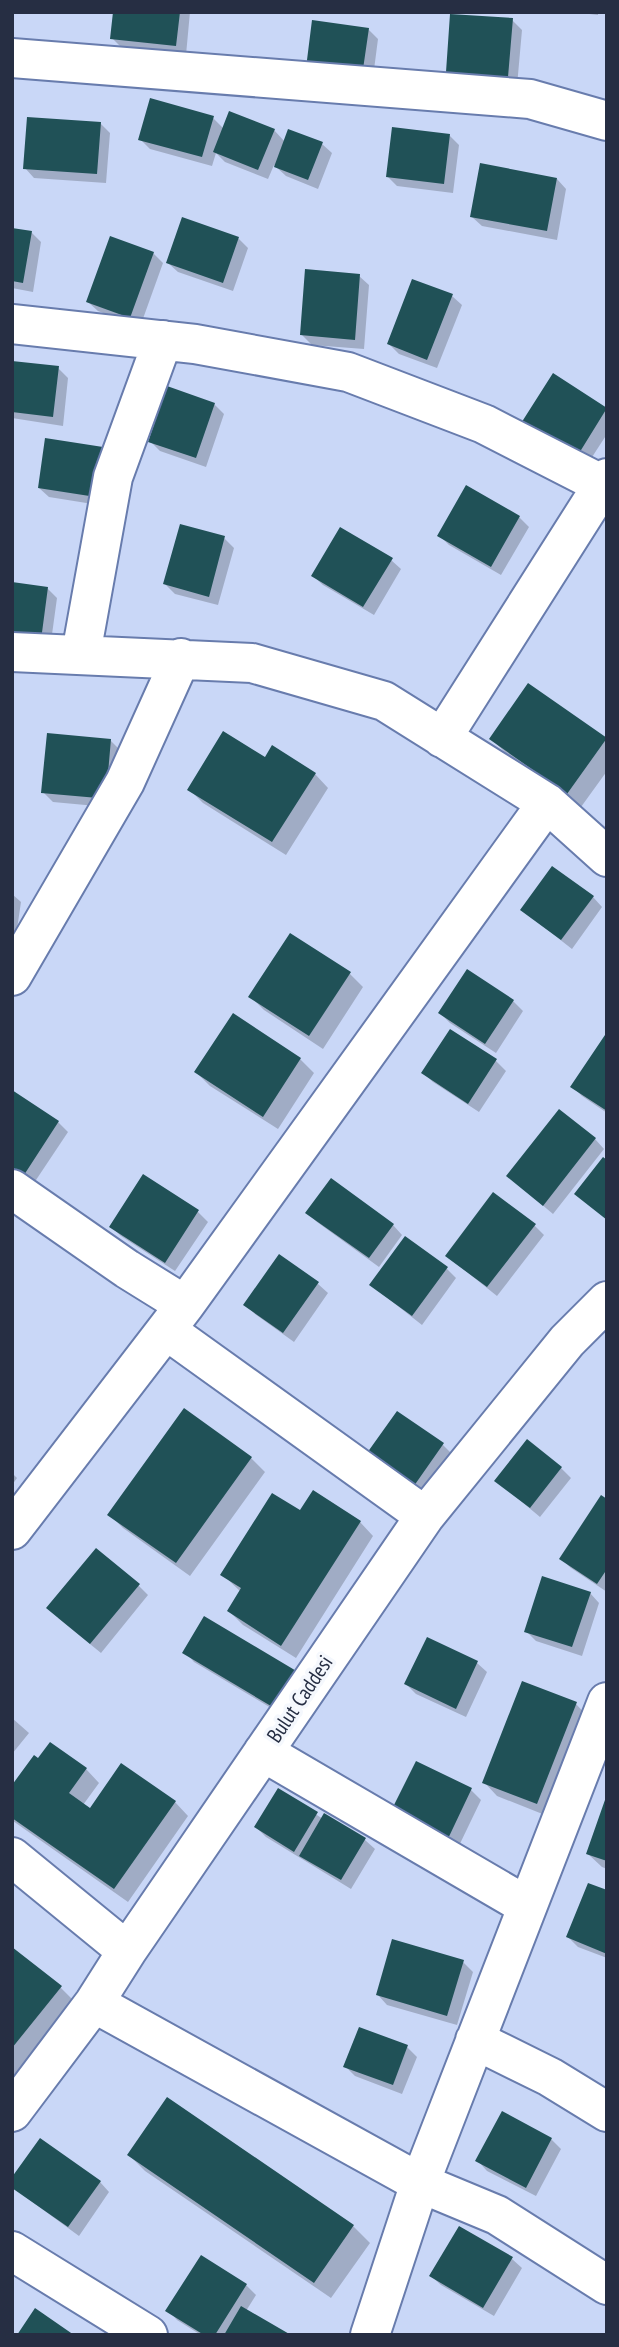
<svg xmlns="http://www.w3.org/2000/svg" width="619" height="2347" font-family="'PT Sans Narrow',sans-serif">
<rect width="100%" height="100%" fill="#c9d7f7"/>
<!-- shadow -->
<path fill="#0003" d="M 115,12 L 190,12 L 186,55 L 122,48 L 112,38 Z
M 572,12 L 598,12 L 598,15 Z
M 512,20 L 522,30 L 517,86 L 457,82 L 448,72 Z
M 368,29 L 378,39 L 372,85 L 318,78 Z
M 213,118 L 224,129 L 274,130 L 285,142 L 322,144 L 332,153 L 318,189 L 286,176 L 274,165 L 268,179 L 225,162 L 216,153 L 212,166 L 150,149 L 140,139 Z
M 100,123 L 110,133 L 106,183 L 34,178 L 25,168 Z
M 449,135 L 459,145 L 453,193 L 397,186 L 387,176 Z
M 557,179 L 566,189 L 557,240 L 482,226 L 472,217 Z
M 183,219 L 239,239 L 248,248 L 233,291 L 178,272 L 168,263 Z
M 12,229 L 31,232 L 41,242 L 33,292 L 12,288 Z
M 153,253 L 163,263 L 140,327 L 98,311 L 88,302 Z
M 359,276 L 369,285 L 364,349 L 312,345 L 302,335 Z
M 452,296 L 462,305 L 437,368 L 399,354 L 389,344 Z
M 12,363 L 58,368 L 68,378 L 63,426 L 12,418 Z
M 554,376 L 607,410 L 607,434 L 583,471 Z
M 214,404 L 224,414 L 206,467 L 160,451 L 150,441 Z
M 103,449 L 112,458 L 105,506 L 49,497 L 39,488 Z
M 466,487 L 519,517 L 529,527 L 501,575 L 449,545 L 439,535 Z
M 224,538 L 234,548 L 218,605 L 175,594 L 165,584 Z
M 391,560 L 401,569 L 374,615 L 323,585 L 313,576 Z
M 47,588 L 57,598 L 50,649 L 12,645 Z
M 529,686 L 607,741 L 607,771 L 581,807 L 505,752 L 491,739 Z
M 110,740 L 120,750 L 107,807 L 53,802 L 43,792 Z
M 266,760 L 315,774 L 328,788 L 286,855 L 203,803 L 189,789 Z
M 12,894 L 21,902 L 16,936 L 12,936 Z
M 593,897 L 602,907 L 572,949 L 522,910 Z
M 467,971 L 513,1001 L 523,1011 L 496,1053 L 450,1023 L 440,1013 Z
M 350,974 L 363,987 L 323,1049 L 264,1010 L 250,996 Z
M 233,1015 L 300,1059 L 314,1073 L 278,1129 L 210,1086 L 196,1072 Z
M 450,1031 L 496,1061 L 506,1071 L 479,1112 L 433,1082 L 423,1073 Z
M 607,1035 L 607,1113 L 582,1096 L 572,1086 Z
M 12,1092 L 58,1122 L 68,1132 L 34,1183 L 12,1169 Z
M 595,1139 L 604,1149 L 553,1214 L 508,1176 Z
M 198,1212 L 208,1222 L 175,1271 L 121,1236 L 111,1227 Z
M 307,1213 L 393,1225 L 402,1235 L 379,1267 L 317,1222 Z
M 534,1225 L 544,1235 L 497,1296 L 447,1256 Z
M 280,1256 L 318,1284 L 328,1293 L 294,1342 L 255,1314 L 245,1305 Z
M 446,1268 L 456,1278 L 422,1325 L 371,1285 Z
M 398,1413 L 443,1445 L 453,1455 L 420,1501 L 374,1470 Z
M 251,1458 L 265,1472 L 190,1576 L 123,1528 L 110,1515 Z
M 561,1468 L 571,1478 L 540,1517 L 497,1481 Z
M 12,1473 L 17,1478 L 12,1485 Z
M 607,1501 L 607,1592 L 571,1568 L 561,1559 Z
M 301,1513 L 360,1522 L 373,1536 L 296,1658 L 243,1625 L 229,1611 L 241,1592 L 222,1574 Z
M 138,1585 L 148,1595 L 101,1653 L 58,1618 Z
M 590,1593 L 599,1603 L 582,1656 L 536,1641 L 526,1631 Z
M 205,1618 L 286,1717 L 194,1662 L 185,1652 Z
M 477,1663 L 487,1672 L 466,1717 L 416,1694 L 406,1684 Z
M 576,1704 L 589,1718 L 550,1817 L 497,1796 L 484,1782 Z
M 12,1718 L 29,1733 L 12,1754 Z
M 39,1760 L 86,1769 L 99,1783 L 83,1805 L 90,1810 L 175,1802 L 188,1816 L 128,1902 L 13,1821 L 12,1788 Z
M 417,1764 L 471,1790 L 481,1800 L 455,1854 Z
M 279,1790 L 323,1819 L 365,1840 L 375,1849 L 351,1889 L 266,1837 L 256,1827 Z
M 607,1801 L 607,1869 L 602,1867 L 588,1854 Z
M 607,1892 L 607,1958 L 578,1947 L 568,1937 Z
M 12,1950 L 60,1987 L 74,2001 L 12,2079 Z
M 463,1962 L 473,1972 L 457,2025 L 387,2005 L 378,1995 Z
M 407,2047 L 417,2057 L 402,2094 L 355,2076 L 345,2066 Z
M 167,2099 L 353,2226 L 370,2243 L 331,2298 L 145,2171 L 129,2155 Z
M 551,2139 L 561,2149 L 536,2196 L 487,2171 L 478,2161 Z
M 100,2182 L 109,2192 L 79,2236 L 12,2187 Z
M 202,2257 L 246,2285 L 256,2295 L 246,2311 L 287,2335 L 201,2335 L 177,2320 L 168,2310 Z
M 512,2259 L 522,2268 L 494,2316 L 441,2285 L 431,2276 Z"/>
<!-- building -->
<path fill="#205157" d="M 113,12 L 180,12 L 176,46 L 110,39 Z
M 450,14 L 513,18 L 508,77 L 446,72 Z
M 312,20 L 369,28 L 362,76 L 306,68 Z
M 150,98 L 214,116 L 202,157 L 138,140 Z
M 229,111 L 275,129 L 258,170 L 213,152 Z
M 27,117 L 101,122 L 97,174 L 23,169 Z
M 392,127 L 450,134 L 444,184 L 386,177 Z
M 288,129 L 323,142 L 308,180 L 274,167 Z
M 480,163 L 557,178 L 547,231 L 470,217 Z
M 182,217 L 239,237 L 223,283 L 166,263 Z
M 12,228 L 32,231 L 23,283 L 12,281 Z
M 110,236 L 154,252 L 130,318 L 86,302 Z
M 305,269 L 360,274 L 355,340 L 300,335 Z
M 412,279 L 453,294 L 427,360 L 387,344 Z
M 12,361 L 59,366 L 53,417 L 12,412 Z
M 553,373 L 607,408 L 573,463 L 518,428 Z
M 167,386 L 215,403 L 196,458 L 148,442 Z
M 45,438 L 103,447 L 96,497 L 38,488 Z
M 466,485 L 520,516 L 491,567 L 437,536 Z
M 180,524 L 225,536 L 209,597 L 163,584 Z
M 340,527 L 393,558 L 363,607 L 311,576 Z
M 12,582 L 48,587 L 41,640 L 12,637 Z
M 528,683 L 607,738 L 567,794 L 489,739 Z
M 223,731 L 265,757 L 272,745 L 316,773 L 272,842 L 187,790 Z
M 47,733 L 111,739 L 107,785 L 99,785 L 98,798 L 41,793 Z
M 552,866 L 594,896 L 561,940 L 520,910 Z
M 290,933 L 351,972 L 309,1036 L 248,997 Z
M 467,969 L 514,1000 L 485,1044 L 438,1013 Z
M 233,1013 L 301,1058 L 263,1117 L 194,1072 Z
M 450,1029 L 497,1059 L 468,1104 L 421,1073 Z
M 607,1032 L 607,1111 L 570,1087 Z
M 12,1090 L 59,1121 L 24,1175 L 12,1167 Z
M 559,1109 L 596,1138 L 543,1206 L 506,1176 Z
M 603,1157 L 607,1160 L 607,1220 L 574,1194 Z
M 143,1174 L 199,1210 L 165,1263 L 109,1227 Z
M 331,1178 L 394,1224 L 369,1258 L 305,1213 Z
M 493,1192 L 536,1224 L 487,1287 L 445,1256 Z
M 405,1236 L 448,1267 L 412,1316 L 369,1285 Z
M 279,1254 L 319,1282 L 283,1333 L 243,1305 Z
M 184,1408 L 252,1457 L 176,1563 L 107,1515 Z
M 397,1411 L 444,1443 L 409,1493 L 362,1460 Z
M 527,1439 L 562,1467 L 530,1508 L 494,1481 Z
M 313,1490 L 361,1521 L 281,1646 L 227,1611 L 241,1588 L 220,1575 L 272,1493 L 300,1510 Z
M 601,1495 L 607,1499 L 607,1569 L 597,1584 L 559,1559 Z
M 96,1548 L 140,1584 L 90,1644 L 46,1608 Z
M 542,1576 L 591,1592 L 572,1647 L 524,1632 Z
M 204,1616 L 298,1672 L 276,1709 L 182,1653 Z
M 427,1637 L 478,1661 L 456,1709 L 404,1684 Z
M 522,1681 L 577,1702 L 537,1804 L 482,1783 Z
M 50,1742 L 87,1768 L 69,1793 L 90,1808 L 121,1763 L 176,1801 L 114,1889 L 12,1818 L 12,1785 L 34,1755 L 38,1758 Z
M 416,1761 L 472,1788 L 445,1845 L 388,1817 Z
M 278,1788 L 318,1812 L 294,1852 L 254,1827 Z
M 606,1797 L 607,1797 L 607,1861 L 586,1854 Z
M 324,1813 L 366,1838 L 341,1880 L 299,1856 Z
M 588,1883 L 607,1890 L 607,1954 L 566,1937 Z
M 392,1939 L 464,1960 L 447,2016 L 376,1995 Z
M 12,1947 L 62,1986 L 12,2048 Z
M 359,2027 L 408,2045 L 393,2085 L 343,2067 Z
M 167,2097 L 354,2225 L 314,2283 L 127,2155 Z
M 502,2111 L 552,2138 L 526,2188 L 475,2161 Z
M 40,2138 L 101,2181 L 68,2227 L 12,2188 L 12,2177 Z
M 459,2226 L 513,2257 L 483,2308 L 429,2276 Z
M 201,2255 L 247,2284 L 215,2335 L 204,2335 L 165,2311 Z
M 241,2306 L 291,2335 L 224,2335 Z
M 35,2308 L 74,2335 L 17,2335 Z"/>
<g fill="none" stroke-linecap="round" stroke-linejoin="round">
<defs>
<path id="minor" d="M 12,58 L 530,99 L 607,121
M 12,324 L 195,344 L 348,372 L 484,424 L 607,487
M 12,652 L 252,663 L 384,701 L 547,803 L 607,857
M 81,654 L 113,477 L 163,340
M 442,738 L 607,478
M 12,976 L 125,782 L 181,658
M 12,1189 L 127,1269 L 185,1305
M 166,1330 L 425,1516
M 12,1530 L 185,1305 L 547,803
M 263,1752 L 527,1906
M 12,1857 L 127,1951
M 94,2003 L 420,2183 L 497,2215 L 607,2285
M 475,2040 L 550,2077 L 607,2112
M 12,2112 L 94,2003 L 127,1951 L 425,1516 L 567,1341 L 607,1301
M 12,2251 L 148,2335
M 370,2335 L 420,2183 L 607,1702"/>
</defs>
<!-- minor casing -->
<use href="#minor" stroke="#687cad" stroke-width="42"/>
<!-- minor -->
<use href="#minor" stroke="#fff" stroke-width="38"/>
</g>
<g text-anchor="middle" stroke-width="7" stroke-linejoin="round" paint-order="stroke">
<!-- street labels -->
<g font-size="21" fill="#262e43" stroke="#f5f8fd">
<text transform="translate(300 1699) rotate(-56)" y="7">Bulut Caddesi</text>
</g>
</g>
<!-- border -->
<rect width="619" height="2347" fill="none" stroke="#262e43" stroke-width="28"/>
</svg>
